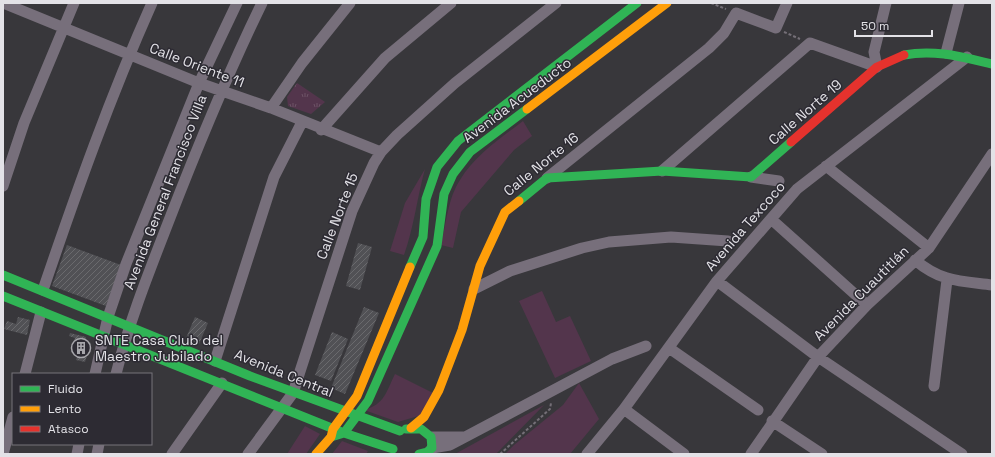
<svg xmlns="http://www.w3.org/2000/svg" width="995" height="457" font-family="'Space Grotesk',sans-serif">
<defs>
<pattern id="park-tufts" width="24" height="20" patternUnits="userSpaceOnUse"><rect width="24" height="20" fill="#53354c"/><path d="M3 7l-1-3M5 7V3M7 7l1-3M15 17l-1-3M17 17v-4M19 17l1-3" fill="none" stroke="#6c5266"/></pattern>
<pattern id="building-hatch" width="6" height="6" patternUnits="userSpaceOnUse"><rect width="6" height="6" fill="#515155"/><path d="M-1 1l2-2M0 6l6-6M5 7l2-2" fill="none" stroke="#6a6a6d"/></pattern>
</defs>
<rect width="100%" height="100%" fill="#38373b"/>
<!-- grass -->
<path fill="#53354c" d="M 523,121 L 532,136 L 514,150 L 461,212 L 453,248 L 441,245 C 446,224 448,198 460,180 C 475,155 501,138 523,121 Z
M 425,169 C 417,198 414,227 404,255 L 390,251 L 405,203 Z
M 542,291 L 556,322 L 570,316 L 591,361 L 555,378 L 519,301 Z
M 395,374 L 435,394 L 425,414 L 398,422 L 364,410 C 385,404 386,392 395,374 Z
M 579,383 L 599,419 L 570,454 L 505,454 L 514,445 L 563,405 Z
M 544,405 L 496,454 L 455,454 Z
M 305,426 L 320,434 L 306,454 L 287,454 Z
M 342,441 L 368,451 L 366,454 L 332,454 Z"/>
<!-- park -->
<path fill="url(#park-tufts)" d="M 297,83 L 325,102 L 311,114 L 288,106 L 287,97 Z"/>
<!-- building -->
<path fill="url(#building-hatch)" d="M 358,243 L 372,247 L 360,290 L 346,286 Z
M 67,245 L 121,265 L 106,306 L 52,286 Z
M 364,307 L 379,313 L 345,394 L 331,388 Z
M 18,317 L 30,320 L 27,335 L 4,329 L 7,321 L 16,324 Z
M 195,317 L 208,323 L 199,344 L 186,338 Z
M 332,332 L 348,339 L 331,381 L 315,375 Z
M 70,333 L 86,337 L 85,341 L 91,343 L 85,362 L 76,360 L 78,354 L 71,352 L 75,338 L 69,336 Z"/>
<g fill="none" stroke-linecap="round" stroke-linejoin="round">
<!-- path -->
<path stroke="#746f77" stroke-width="2" stroke-dasharray="3 2" stroke-linecap="butt" d="M 711,3 L 726,9
M 784,32 L 800,39
M 500,454 L 550,409 L 551,403"/>
<!-- street -->
<path stroke="#776f7b" stroke-width="11" d="M 3,3 L 199,83 L 271,108 L 381,152
M 946,53 L 959,3
M 877,67 L 874,52 L 886,3
M 271,108 L 302,63 L 350,3
M 321,130 L 385,58 L 451,3
M 826,166 L 929,248
M 662,171 L 810,43 L 877,67
M 751,177 L 779,181
M 547,178 L 709,48 L 724,33 L 736,13 L 776,28 L 787,3
M 3,186 L 24,123 L 74,3
M 771,219 L 867,305
M 915,260 C 941,282 960,281 992,285
M 717,281 L 818,357 L 962,454
M 474,289 L 510,271 L 582,248 L 609,242 L 671,237 L 728,241
M 43,290 C 76,193 110,97 152,3
M 669,348 L 758,410
M 215,361 L 274,177 L 302,122
M 25,374 L 41,312
M 95,374 L 108,317 L 126,264 L 199,83 L 237,3
M 116,374 C 129,322 149,272 168,223 C 197,148 227,75 262,3
M 934,386 L 947,280
M 624,409 L 684,454
M 772,421 L 822,454
M 432,437 L 463,437
M 432,448 L 450,445 L 612,359 L 646,346
M 3,454 L 13,417
M 77,454 L 79,444
M 97,454 L 99,444
M 172,454 L 222,383
M 248,454 L 293,393 L 352,211 L 374,163 L 381,152 L 397,135 L 455,83 L 556,3
M 587,454 L 624,409 L 717,281 L 797,189 L 967,57
M 751,454 L 818,357 L 867,305 L 929,248 L 992,154"/>
<!-- fast -->
<path stroke="#30b455" stroke-width="9" d="M 904,55 C 935,49 962,57 992,64
M 519,201 L 547,178 L 662,171 L 751,177 L 791,142
M 410,267 L 423,237 L 426,199 L 437,167 L 458,141 L 637,3
M 3,275 L 250,376 L 400,431
M 3,296 L 344,433 L 393,449
M 406,429 L 421,429 L 431,437 L 432,448 L 427,452 L 419,454
M 331,437 L 344,433 L 368,401 L 437,246 L 444,194 L 453,174 L 470,152 L 527,109"/>
<!-- slow -->
<path stroke="#ff9f0a" stroke-width="9" d="M 527,109 L 667,3
M 411,428 L 424,417 L 439,390 L 462,330 L 480,266 L 505,212 L 519,201
M 316,454 L 331,437 L 333,429 L 357,396 L 410,267"/>
<!-- jam -->
<path stroke="#e5322d" stroke-width="9" d="M 791,142 L 877,67 L 904,55"/>
</g>
<!-- icons -->
<defs>
<symbol id="building-ring" viewBox="-11 -11 22 22"><circle r="9.5" fill="#2d2b33" stroke="#a7a6ab" stroke-width="1.5"/><path d="M-4-6H4V6H1V3H-1V6H-4ZM-2.5-4.3h1.7v1.8h-1.7ZM.8-4.3h1.7v1.8H.8ZM-2.5-1h1.7V.8h-1.7ZM.8-1h1.7V.8H.8Z" fill="#a7a6ab"/></symbol>
</defs>
<g fill-rule="evenodd">
<use href="#building-ring" x="70" y="337" width="22" height="22"/>
</g>
<g text-anchor="middle" stroke-width="3" stroke-linejoin="round" paint-order="stroke">
<!-- street labels -->
<g font-size="14" fill="#e3e2e7" stroke="#2d2b33">
<text transform="translate(197 65) rotate(21)" y="5">Calle Oriente 11</text>
<text transform="translate(517 100) rotate(-37)" y="5">Avenida Acueducto</text>
<text transform="translate(805 112) rotate(-41)" y="5">Calle Norte 19</text>
<text transform="translate(541 164) rotate(-39)" y="5">Calle Norte 16</text>
<text transform="translate(165 192) rotate(-69)" y="5">Avenida General Francisco Villa</text>
<text transform="translate(337 216) rotate(-69)" y="5">Calle Norte 15</text>
<text transform="translate(745 226) rotate(-49)" y="5">Avenida Texcoco</text>
<text transform="translate(861 293) rotate(-45)" y="5">Avenida Cuautitlán</text>
<text transform="translate(284 373) rotate(22)" y="5">Avenida Central</text>
</g>
<!-- poi labels -->
<g font-size="14" fill="#e3e2e7" stroke="#2d2b33" text-anchor="start">
<text x="95" y="345">SNTE Casa Club del<tspan x="95" dy="16">Maestro Jubilado</tspan></text>
</g>
</g>
<!-- border -->
<rect width="995" height="457" fill="none" stroke="#e3e2e7" stroke-width="8"/>
<!-- legend -->
<rect x="12" y="373" width="140" height="72" fill="#2d2b33" stroke="#76747b"/>
<rect x="20" y="386" width="20" height="6" fill="#30b455" stroke="#76747b"/>
<text x="48" y="393" font-size="12" fill="#e3e2e7">Fluido</text>
<rect x="20" y="406" width="20" height="6" fill="#ff9f0a" stroke="#76747b"/>
<text x="48" y="413" font-size="12" fill="#e3e2e7">Lento</text>
<rect x="20" y="426" width="20" height="6" fill="#e5322d" stroke="#76747b"/>
<text x="48" y="433" font-size="12" fill="#e3e2e7">Atasco</text>
<!-- scale -->
<path d="M855 30v6h77v-6" fill="none" stroke="#e3e2e7" stroke-width="2"/>
<text x="861" y="30" font-size="12" fill="#e3e2e7" stroke="#2d2b33" stroke-width="3" paint-order="stroke">50 m</text>
</svg>
